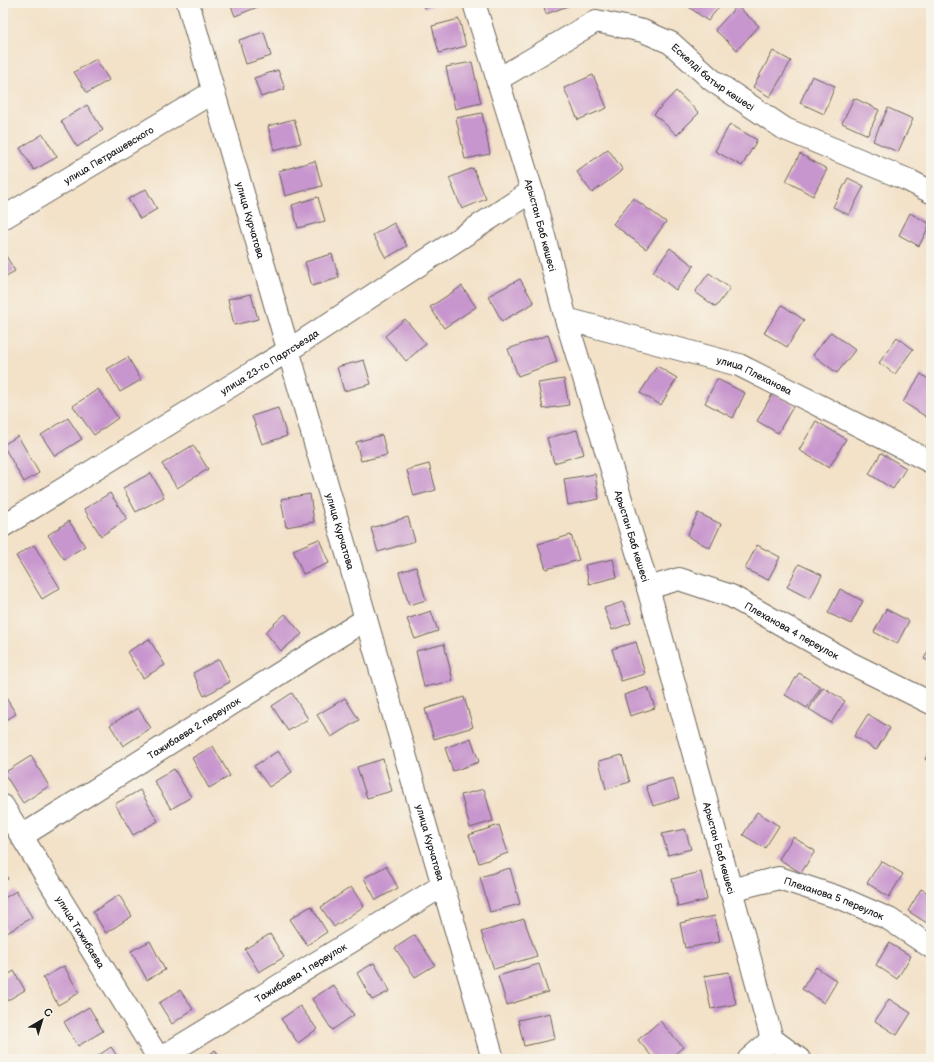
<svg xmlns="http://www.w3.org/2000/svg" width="934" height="1062" font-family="'Balsamiq Sans',sans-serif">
<rect width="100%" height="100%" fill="#f7f3e8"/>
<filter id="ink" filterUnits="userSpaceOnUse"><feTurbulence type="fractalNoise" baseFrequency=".025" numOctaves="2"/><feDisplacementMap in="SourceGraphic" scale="8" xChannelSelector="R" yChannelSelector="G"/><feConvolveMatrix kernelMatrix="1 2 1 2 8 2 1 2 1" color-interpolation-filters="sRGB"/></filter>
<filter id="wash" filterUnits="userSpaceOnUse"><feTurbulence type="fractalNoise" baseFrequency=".012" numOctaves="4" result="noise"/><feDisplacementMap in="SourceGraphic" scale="16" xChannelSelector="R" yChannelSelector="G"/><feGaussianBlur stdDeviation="0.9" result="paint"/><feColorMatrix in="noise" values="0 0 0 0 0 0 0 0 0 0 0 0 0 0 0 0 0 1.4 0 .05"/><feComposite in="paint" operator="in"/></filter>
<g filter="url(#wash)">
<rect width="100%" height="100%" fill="#f3e1c8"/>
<g id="blocks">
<!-- building -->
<path fill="#c896ce" d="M 230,3 L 258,3 L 260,6 L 235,16 Z
M 423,3 L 440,3 L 425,8 Z
M 543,3 L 576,3 L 546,14 Z
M 692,3 L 722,3 L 708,21 L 689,7 Z
M 737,6 L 759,26 L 737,50 L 715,30 Z
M 459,19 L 466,46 L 439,53 L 432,26 Z
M 264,32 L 271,56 L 246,64 L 239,40 Z
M 773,51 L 791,61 L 770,97 L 753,87 Z
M 96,59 L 109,80 L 87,93 L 74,72 Z
M 472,62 L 481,103 L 455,109 L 446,67 Z
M 278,70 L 285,89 L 261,97 L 254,78 Z
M 593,75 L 607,108 L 578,120 L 564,88 Z
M 812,76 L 835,86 L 824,114 L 800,103 Z
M 676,91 L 699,113 L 677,135 L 654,114 Z
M 854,98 L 879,110 L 868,135 L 842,123 Z
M 87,105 L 103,130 L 77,147 L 61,121 Z
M 888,108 L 913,119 L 898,152 L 873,141 Z
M 482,113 L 490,154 L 465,159 L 456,118 Z
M 294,119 L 301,143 L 274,150 L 268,126 Z
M 730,124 L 757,140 L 742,166 L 715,151 Z
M 43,134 L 57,157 L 34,170 L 20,148 Z
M 608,149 L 623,170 L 592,193 L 577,172 Z
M 800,154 L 827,169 L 813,196 L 786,181 Z
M 315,161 L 322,186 L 285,196 L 279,171 Z
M 473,168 L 486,199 L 462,209 L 449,178 Z
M 848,178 L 864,186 L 849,215 L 833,207 Z
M 146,189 L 157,209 L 140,219 L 128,199 Z
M 318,197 L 325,221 L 298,228 L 292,205 Z
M 633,198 L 666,222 L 646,249 L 613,224 Z
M 910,213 L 930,224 L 919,246 L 899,235 Z
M 394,223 L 407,246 L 386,258 L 373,235 Z
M 670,248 L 694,266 L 676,290 L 653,272 Z
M 3,251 L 15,271 L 3,278 Z
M 332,254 L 339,278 L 312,286 L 305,262 Z
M 709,273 L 730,288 L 716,307 L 695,292 Z
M 520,279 L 534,303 L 502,321 L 488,296 Z
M 462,286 L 476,307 L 444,328 L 430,307 Z
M 251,294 L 258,319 L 234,325 L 228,299 Z
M 782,305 L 804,320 L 787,347 L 764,333 Z
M 405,319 L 426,344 L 406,361 L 385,336 Z
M 831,332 L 855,350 L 837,373 L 813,355 Z
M 548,335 L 557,362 L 518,376 L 508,349 Z
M 897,337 L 913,349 L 895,374 L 879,363 Z
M 128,357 L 141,380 L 120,392 L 107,369 Z
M 364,360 L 371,384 L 344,391 L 337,367 Z
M 657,366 L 677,378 L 661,405 L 640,393 Z
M 921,374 L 931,381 L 931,413 L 928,418 L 903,402 Z
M 564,379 L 569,405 L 543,409 L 538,383 Z
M 717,379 L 745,393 L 733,418 L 705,403 Z
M 98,389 L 118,418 L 94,435 L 73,406 Z
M 773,393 L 794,405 L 778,433 L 757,421 Z
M 278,408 L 287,436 L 262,444 L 252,416 Z
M 68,418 L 82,439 L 55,456 L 41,435 Z
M 816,421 L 846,439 L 829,468 L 799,450 Z
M 577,430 L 584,454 L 554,463 L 547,438 Z
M 382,435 L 387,455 L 361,461 L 356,442 Z
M 18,436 L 39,473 L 24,482 L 3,445 Z
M 193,445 L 208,469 L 177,488 L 162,464 Z
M 881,453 L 906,468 L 893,489 L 869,474 Z
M 429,464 L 436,490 L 414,496 L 407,470 Z
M 151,473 L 164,497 L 136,512 L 123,488 Z
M 595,474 L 599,499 L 568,505 L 564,479 Z
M 110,493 L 127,519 L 101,536 L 84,509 Z
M 310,494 L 314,522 L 286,527 L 281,499 Z
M 698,513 L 721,524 L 710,548 L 687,536 Z
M 408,517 L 415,541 L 378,552 L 371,528 Z
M 69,521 L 85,546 L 64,559 L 48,535 Z
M 571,535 L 579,560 L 546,569 L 538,544 Z
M 319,539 L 329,563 L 303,574 L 293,550 Z
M 34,545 L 60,588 L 42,599 L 16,556 Z
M 757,545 L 780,557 L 768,580 L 745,569 Z
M 613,559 L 617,577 L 589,584 L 585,565 Z
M 799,564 L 822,575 L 810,599 L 787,587 Z
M 416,567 L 426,600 L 409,605 L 399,572 Z
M 840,589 L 863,601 L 851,624 L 828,613 Z
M 623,602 L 631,623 L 612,630 L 604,608 Z
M 886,609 L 909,621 L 897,644 L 874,632 Z
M 431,611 L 438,631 L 415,639 L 407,619 Z
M 285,614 L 302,634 L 281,651 L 265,632 Z
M 149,639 L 165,665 L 143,678 L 127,652 Z
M 636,642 L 645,674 L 621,681 L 612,649 Z
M 444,644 L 453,681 L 424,687 L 416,651 Z
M 931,645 L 931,662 L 924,659 Z
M 219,659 L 230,682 L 204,696 L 193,673 Z
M 799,673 L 821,687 L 807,708 L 785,695 Z
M 648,687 L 655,708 L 630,716 L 624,695 Z
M 823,687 L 845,701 L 831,723 L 809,709 Z
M 3,693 L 16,714 L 3,722 Z
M 292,693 L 308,719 L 288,731 L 272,706 Z
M 464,697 L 473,727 L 434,739 L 425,709 Z
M 345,698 L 359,720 L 331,737 L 317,715 Z
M 138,708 L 151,728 L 123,746 L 110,725 Z
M 868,714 L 890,728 L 876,750 L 854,736 Z
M 471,738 L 479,762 L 453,771 L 445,748 Z
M 213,746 L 230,776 L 209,788 L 192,758 Z
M 931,749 L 931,763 L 925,759 Z
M 278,751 L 292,772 L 269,787 L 254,766 Z
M 622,755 L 630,782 L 606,789 L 599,761 Z
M 31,756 L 49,786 L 23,803 L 4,773 Z
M 383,759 L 392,791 L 367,798 L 357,767 Z
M 174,769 L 191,797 L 171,809 L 154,781 Z
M 673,778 L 679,798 L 653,806 L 646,786 Z
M 484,789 L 493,821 L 470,828 L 461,795 Z
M 140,790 L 158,821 L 133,835 L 115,804 Z
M 757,812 L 779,826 L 765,848 L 743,835 Z
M 499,825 L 508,853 L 479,863 L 469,835 Z
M 685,829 L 691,849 L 668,855 L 662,834 Z
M 793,837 L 815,851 L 801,873 L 779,859 Z
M 881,861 L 903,874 L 889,897 L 867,883 Z
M 386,866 L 398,888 L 376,900 L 364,878 Z
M 510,868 L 520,904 L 490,912 L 480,877 Z
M 3,869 L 8,879 L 3,881 Z
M 701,872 L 707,900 L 678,907 L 672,879 Z
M 351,887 L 364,906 L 334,927 L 321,907 Z
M 921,889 L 931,895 L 930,925 L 908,911 Z
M 16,891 L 32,917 L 7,933 L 3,927 L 3,899 Z
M 119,895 L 132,916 L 106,933 L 93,912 Z
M 311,906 L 327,932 L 307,945 L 290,919 Z
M 715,916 L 720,942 L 685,948 L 680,923 Z
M 524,919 L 537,956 L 494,969 L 481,932 Z
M 270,934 L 284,957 L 259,972 L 245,949 Z
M 415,935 L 435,965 L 415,977 L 395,948 Z
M 150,941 L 165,970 L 147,980 L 131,951 Z
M 889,943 L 911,956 L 897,979 L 876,965 Z
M 374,963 L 390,991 L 372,1000 L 357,973 Z
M 539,964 L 548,992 L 507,1005 L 498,976 Z
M 64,966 L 79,993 L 58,1005 L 43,978 Z
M 816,967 L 837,981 L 824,1003 L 802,989 Z
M 14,971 L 25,990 L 3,1003 L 3,978 Z
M 729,972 L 736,1004 L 711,1009 L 704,976 Z
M 333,985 L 354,1015 L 332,1030 L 312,999 Z
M 180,990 L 193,1009 L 172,1024 L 159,1003 Z
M 889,999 L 911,1013 L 897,1035 L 875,1021 Z
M 300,1006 L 317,1029 L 298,1043 L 281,1019 Z
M 89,1007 L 103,1031 L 78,1046 L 64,1022 Z
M 550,1013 L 555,1039 L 524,1046 L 518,1020 Z
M 660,1021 L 683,1047 L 669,1059 L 654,1059 L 638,1040 Z
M 111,1047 L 119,1059 L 93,1059 Z
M 215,1050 L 222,1059 L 204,1059 Z"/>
</g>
</g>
<g filter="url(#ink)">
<use href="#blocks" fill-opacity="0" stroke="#676158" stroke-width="1"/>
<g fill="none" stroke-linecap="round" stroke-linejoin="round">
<defs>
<g id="street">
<path id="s1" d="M 188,3 L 493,1059"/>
<path id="s2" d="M 474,3 L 532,191 L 566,319 L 648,588 L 772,1039 L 799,1059"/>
<path id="s3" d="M 497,80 L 596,21 L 643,31 L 671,43 L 712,80 L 785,129 L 908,180 L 931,192"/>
<path id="s4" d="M 3,218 L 213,92"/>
<path id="s5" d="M 566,319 L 739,365 L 931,462"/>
<path id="s6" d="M 3,526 L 289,350 L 532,191"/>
<path id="s7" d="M 648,588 L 679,579 L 731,596 L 850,663 L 931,703"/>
<path id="s8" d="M 3,806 L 159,1059"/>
<path id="s9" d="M 22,836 L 366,619"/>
<path id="s10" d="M 730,890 L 779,878 L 843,899 L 889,919 L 931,947"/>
<path id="s11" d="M 159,1059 L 442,886"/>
<path d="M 749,1059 L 772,1039"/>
</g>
</defs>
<!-- street casing -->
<use href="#street" stroke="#676158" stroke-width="24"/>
<!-- street -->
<use href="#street" stroke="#fff" stroke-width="22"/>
</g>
</g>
<g text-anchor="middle" stroke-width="3" stroke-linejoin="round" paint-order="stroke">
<!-- street labels -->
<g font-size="10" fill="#1c1c1c" stroke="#f7f3e8">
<text dy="4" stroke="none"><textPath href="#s3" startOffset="248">Ескелді батыр көшесі</textPath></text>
<text dy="4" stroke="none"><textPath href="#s4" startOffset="123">улица Петрашевского</textPath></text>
<text dy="4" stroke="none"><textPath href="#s1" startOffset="226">улица Курчатова</textPath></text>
<text dy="4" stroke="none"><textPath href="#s2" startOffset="232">Арыстан Баб көшесі</textPath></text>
<text dy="4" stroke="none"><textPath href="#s6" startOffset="313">улица 23-го Партсъезда</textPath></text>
<text dy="4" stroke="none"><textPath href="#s5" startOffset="197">улица Плеханова</textPath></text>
<text dy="4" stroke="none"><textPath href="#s1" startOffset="550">улица Курчатова</textPath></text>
<text dy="4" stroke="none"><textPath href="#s2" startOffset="556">Арыстан Баб көшесі</textPath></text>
<text dy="4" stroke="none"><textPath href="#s7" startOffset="157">Плеханова 4 переулок</textPath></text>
<text dy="4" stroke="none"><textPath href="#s9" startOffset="203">Тажибаева 2 переулок</textPath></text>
<text dy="4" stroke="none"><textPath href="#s1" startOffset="874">улица Курчатова</textPath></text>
<text dy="4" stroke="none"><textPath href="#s2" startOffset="880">Арыстан Баб көшесі</textPath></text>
<text dy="4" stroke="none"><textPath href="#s10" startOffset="109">Плеханова 5 переулок</textPath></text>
<text dy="4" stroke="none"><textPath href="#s8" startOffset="148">улица Тажибаева</textPath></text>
<text dy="4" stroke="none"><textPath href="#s11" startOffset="166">Тажибаева 1 переулок</textPath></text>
</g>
</g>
<!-- margin -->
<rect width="934" height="1062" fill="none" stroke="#f7f3e8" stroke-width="16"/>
<!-- north arrow -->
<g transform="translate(42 1020) rotate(38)" stroke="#f7f3e8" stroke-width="3" paint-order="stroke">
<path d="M0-3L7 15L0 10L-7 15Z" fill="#1c1c1c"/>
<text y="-6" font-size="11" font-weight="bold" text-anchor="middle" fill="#1c1c1c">С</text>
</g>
</svg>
